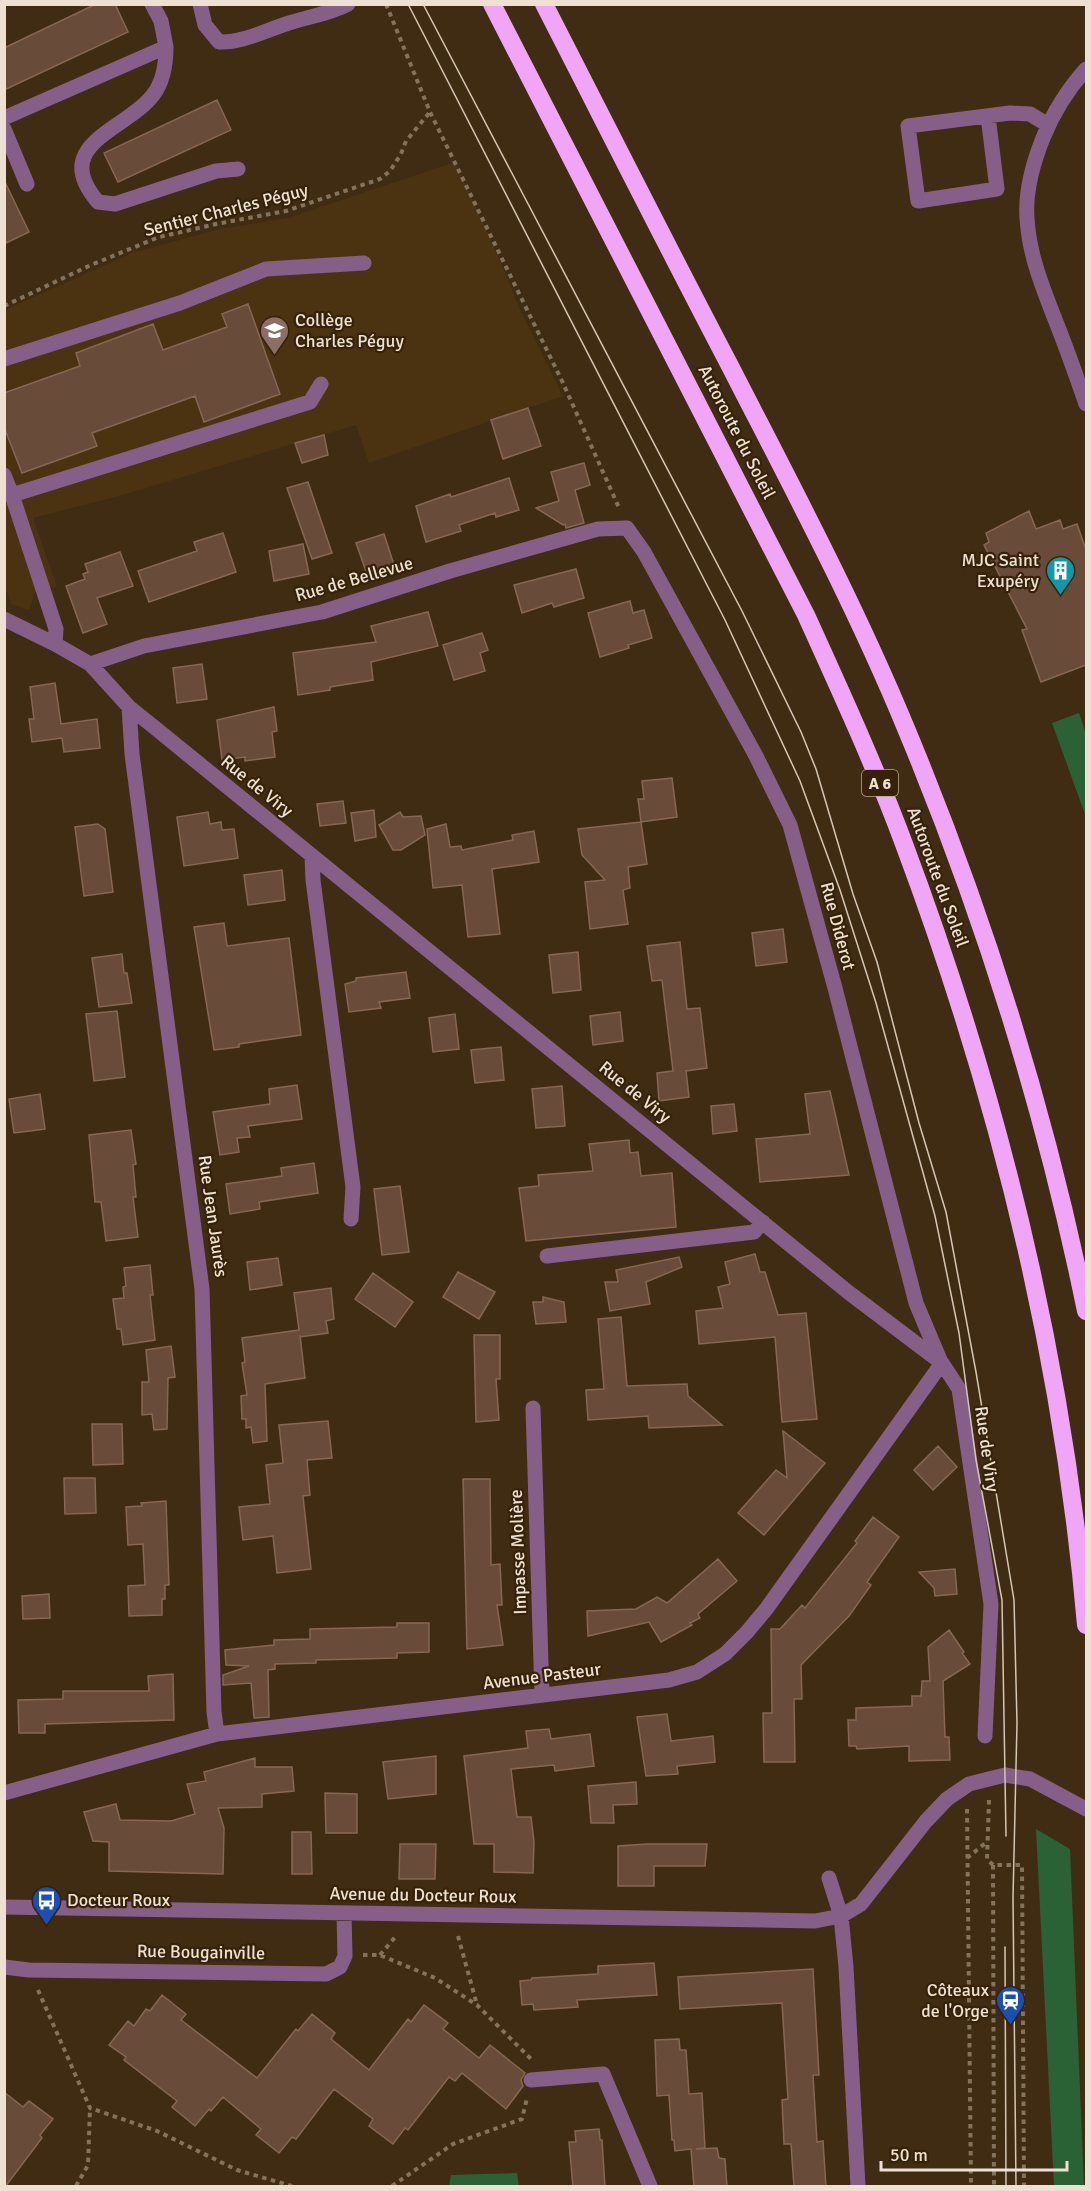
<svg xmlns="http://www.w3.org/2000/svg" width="1091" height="2191" font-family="Signika,sans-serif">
<rect width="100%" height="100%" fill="#402c12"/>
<!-- built -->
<path fill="#4b3211" d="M 455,162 L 491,240 L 523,316 L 563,396 L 369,463 L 356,425 L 119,496 L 33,518 L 57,587 L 35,592 L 29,610 L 11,604 L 9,594 L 5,591 L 5,310 L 132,253 L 220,229 L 288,218 Z"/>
<!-- green -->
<path fill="#2b6235" d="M 1079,713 L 1086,734 L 1086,817 L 1052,723 Z
M 1036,1829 L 1070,1849 L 1084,2186 L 1054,2186 Z
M 517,2173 L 519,2186 L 449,2186 L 451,2175 Z"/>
<!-- building -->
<path fill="#694b39" stroke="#866755" stroke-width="1.5" d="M 96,4 L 115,4 L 128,32 L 4,90 L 4,48 Z
M 217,100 L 231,130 L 118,182 L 104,153 Z
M 4,180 L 29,232 L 4,244 Z
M 248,304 L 280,394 L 204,422 L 195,396 L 92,433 L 97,446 L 22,473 L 4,427 L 4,393 L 80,366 L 76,353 L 153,324 L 163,350 L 227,327 L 222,314 Z
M 528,408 L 541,446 L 503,459 L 491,420 Z
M 324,435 L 328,455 L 302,463 L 295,443 Z
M 584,463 L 590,485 L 575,490 L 584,523 L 566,528 L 565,524 L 563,525 L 536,508 L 559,501 L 551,472 Z
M 509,478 L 519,510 L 496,517 L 495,513 L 459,525 L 461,531 L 426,542 L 416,506 L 450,494 L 451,497 Z
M 308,482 L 332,553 L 312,559 L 287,488 Z
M 1029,511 L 1036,529 L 1060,520 L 1063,529 L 1077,524 L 1086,550 L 1086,665 L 1041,682 L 1022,630 L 1027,629 L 984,545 L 989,542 L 986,533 Z
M 223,533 L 236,572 L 149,602 L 138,571 L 197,551 L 194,542 Z
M 384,534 L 394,565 L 367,574 L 356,543 Z
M 303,544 L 309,574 L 274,581 L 269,551 Z
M 120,552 L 133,586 L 97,598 L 107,624 L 83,633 L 66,586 L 85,579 L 83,574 L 88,572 L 85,564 Z
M 576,569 L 584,598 L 554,607 L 552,603 L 522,613 L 514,585 Z
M 630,601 L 633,613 L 644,610 L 652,638 L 628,645 L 629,648 L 600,657 L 588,613 Z
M 428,612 L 438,646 L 371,662 L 373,680 L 330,687 L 330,690 L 298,695 L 293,653 L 376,642 L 371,626 Z
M 482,633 L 488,650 L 480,653 L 485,671 L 454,680 L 443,645 Z
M 202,664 L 207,699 L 177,703 L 173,668 Z
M 55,683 L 61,724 L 97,719 L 100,748 L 64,752 L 62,738 L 32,742 L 29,719 L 34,719 L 30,687 Z
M 274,707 L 277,731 L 272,732 L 275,757 L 245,761 L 245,757 L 222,760 L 217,720 Z
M 672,778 L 677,817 L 641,822 L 638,799 L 644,799 L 642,781 Z
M 343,801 L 346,823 L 320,826 L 317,804 Z
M 374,810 L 376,837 L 355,841 L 351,813 Z
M 208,812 L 210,824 L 221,822 L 222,830 L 234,829 L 238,858 L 184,866 L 177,817 Z
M 400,812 L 403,817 L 421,816 L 425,835 L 401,850 L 393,850 L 379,825 Z
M 641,822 L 647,864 L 628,867 L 630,888 L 623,890 L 628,924 L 590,929 L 585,882 L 605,880 L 582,855 L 578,829 Z
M 98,824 L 105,829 L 113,892 L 84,896 L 75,827 Z
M 446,824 L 450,847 L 461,846 L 462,850 L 513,840 L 512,835 L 534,831 L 539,862 L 492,869 L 500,934 L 468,937 L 462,885 L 433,888 L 427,829 Z
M 282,870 L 285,900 L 248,905 L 244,875 Z
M 224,923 L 227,946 L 289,938 L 301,1035 L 239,1044 L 239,1047 L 214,1050 L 194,927 Z
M 783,929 L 787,962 L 756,966 L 752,933 Z
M 680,942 L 687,1009 L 700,1008 L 707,1068 L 686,1071 L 689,1097 L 659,1101 L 657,1073 L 673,1071 L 662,980 L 652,981 L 647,946 Z
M 578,952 L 581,990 L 553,993 L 549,955 Z
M 122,954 L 124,973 L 127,973 L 132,1003 L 99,1007 L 92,958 Z
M 406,972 L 410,998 L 379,1002 L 381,1008 L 349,1012 L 345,984 L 356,981 L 356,978 Z
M 117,1011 L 125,1077 L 94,1081 L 86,1014 Z
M 620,1012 L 623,1041 L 593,1045 L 590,1016 Z
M 455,1014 L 459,1049 L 433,1052 L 429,1018 Z
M 501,1047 L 504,1080 L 475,1083 L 471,1050 Z
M 297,1085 L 302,1119 L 248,1126 L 250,1137 L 237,1138 L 239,1152 L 220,1155 L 213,1112 L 270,1104 L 269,1089 Z
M 562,1086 L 565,1126 L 536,1128 L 532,1089 Z
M 830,1091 L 849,1175 L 760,1182 L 756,1139 L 810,1134 L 805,1094 Z
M 40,1094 L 45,1129 L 14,1133 L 9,1099 Z
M 734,1104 L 737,1131 L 713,1134 L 711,1106 Z
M 131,1130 L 136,1164 L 133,1165 L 136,1197 L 133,1197 L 138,1237 L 106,1241 L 101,1202 L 95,1202 L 89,1135 Z
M 629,1140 L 630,1153 L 638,1152 L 641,1176 L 672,1173 L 676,1227 L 526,1241 L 519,1188 L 539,1186 L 538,1175 L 593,1171 L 589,1144 Z
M 314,1163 L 318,1193 L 259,1202 L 260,1209 L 230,1214 L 226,1184 L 282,1176 L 281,1168 Z
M 400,1186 L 409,1252 L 382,1255 L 374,1189 Z
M 755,1254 L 760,1272 L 765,1272 L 778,1315 L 806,1313 L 817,1419 L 782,1422 L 775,1337 L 699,1344 L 696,1311 L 723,1308 L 718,1287 L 730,1284 L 725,1262 Z
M 679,1257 L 682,1267 L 646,1282 L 650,1304 L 610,1311 L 605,1282 L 618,1282 L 616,1270 Z
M 278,1258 L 282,1285 L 250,1290 L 247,1262 Z
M 150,1265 L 153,1295 L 150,1295 L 155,1340 L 123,1345 L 121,1329 L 117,1329 L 113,1299 L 124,1298 L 123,1287 L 126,1286 L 124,1268 Z
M 458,1272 L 495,1292 L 479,1319 L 443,1297 Z
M 373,1273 L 413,1302 L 395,1327 L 355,1299 Z
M 331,1288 L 334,1319 L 326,1321 L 328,1333 L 300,1337 L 300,1335 L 305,1378 L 265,1384 L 267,1441 L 253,1443 L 251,1427 L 246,1428 L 246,1419 L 242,1419 L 241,1396 L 247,1395 L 242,1363 L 245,1362 L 242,1338 L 299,1330 L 294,1293 Z
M 543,1297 L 564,1302 L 566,1322 L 536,1324 L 533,1302 L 543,1302 Z
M 621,1317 L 627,1386 L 687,1384 L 688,1396 L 722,1425 L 649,1428 L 648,1416 L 588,1420 L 586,1390 L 604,1389 L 598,1319 Z
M 474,1335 L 500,1335 L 500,1379 L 496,1379 L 499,1420 L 476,1422 Z
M 171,1346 L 175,1377 L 168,1378 L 167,1429 L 154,1430 L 152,1414 L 142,1415 L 142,1382 L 149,1382 L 146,1350 Z
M 328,1421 L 332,1458 L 307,1460 L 310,1495 L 303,1496 L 311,1569 L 277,1573 L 273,1536 L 243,1540 L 239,1507 L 270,1504 L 266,1465 L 283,1463 L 279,1425 Z
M 92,1424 L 122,1424 L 123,1464 L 93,1465 Z
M 783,1431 L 825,1463 L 764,1535 L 738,1513 L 776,1470 L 787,1478 Z
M 938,1446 L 957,1467 L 933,1490 L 914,1470 Z
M 64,1478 L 95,1478 L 96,1513 L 65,1514 Z
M 463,1479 L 490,1479 L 491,1565 L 500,1564 L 502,1605 L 497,1605 L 503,1645 L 467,1649 Z
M 166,1501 L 169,1585 L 165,1585 L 165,1599 L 162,1599 L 162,1615 L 129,1616 L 128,1586 L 145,1585 L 143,1544 L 128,1545 L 126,1507 L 142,1506 L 141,1503 Z
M 873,1517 L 899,1537 L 867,1582 L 871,1585 L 849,1616 L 801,1665 L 802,1699 L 794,1699 L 795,1762 L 764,1762 L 763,1713 L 772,1713 L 771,1629 L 780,1629 L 802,1605 L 805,1608 L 857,1543 L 855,1541 Z
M 718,1559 L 737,1581 L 698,1614 L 700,1618 L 690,1623 L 692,1625 L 661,1642 L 649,1622 L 588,1636 L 587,1611 L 636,1609 L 657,1597 L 667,1603 Z
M 955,1569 L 957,1594 L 935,1596 L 934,1588 L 919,1572 Z
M 49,1594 L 50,1618 L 23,1619 L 22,1596 Z
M 397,1623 L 429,1623 L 429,1652 L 397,1653 L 397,1658 L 316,1660 L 316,1663 L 275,1664 L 275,1669 L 268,1670 L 269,1717 L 254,1718 L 251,1683 L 223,1685 L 223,1675 L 249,1666 L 226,1665 L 225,1650 L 274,1645 L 274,1640 L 310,1639 L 310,1629 L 397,1627 Z
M 949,1630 L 964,1652 L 962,1653 L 970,1664 L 943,1681 L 945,1737 L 949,1737 L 950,1760 L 909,1761 L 909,1746 L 857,1749 L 856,1746 L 849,1746 L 848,1720 L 856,1720 L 856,1708 L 912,1706 L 912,1696 L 921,1696 L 922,1681 L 930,1681 L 928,1647 Z
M 173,1674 L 174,1720 L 45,1724 L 45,1733 L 19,1733 L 18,1700 L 63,1699 L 63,1691 L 149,1691 L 148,1676 Z
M 667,1714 L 671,1741 L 713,1736 L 715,1762 L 677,1766 L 678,1774 L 646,1776 L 637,1717 Z
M 549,1729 L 551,1739 L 590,1734 L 594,1766 L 555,1771 L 554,1765 L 511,1769 L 517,1817 L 531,1817 L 534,1842 L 533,1873 L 494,1872 L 494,1844 L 474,1844 L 464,1756 L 528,1748 L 526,1731 Z
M 436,1756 L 436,1794 L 388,1799 L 383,1762 Z
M 255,1758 L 255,1767 L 292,1767 L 294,1791 L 262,1794 L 262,1807 L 218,1808 L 224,1828 L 223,1874 L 109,1871 L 109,1842 L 93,1841 L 84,1812 L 116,1804 L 120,1820 L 171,1821 L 195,1814 L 187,1784 L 206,1781 L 204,1772 Z
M 636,1782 L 637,1804 L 613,1805 L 614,1823 L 591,1823 L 588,1786 Z
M 325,1793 L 357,1794 L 357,1833 L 326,1833 Z
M 292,1832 L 311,1832 L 312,1874 L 292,1874 Z
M 400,1844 L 436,1844 L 435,1879 L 399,1879 Z
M 647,1844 L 707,1844 L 705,1866 L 654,1866 L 654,1886 L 618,1886 L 618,1846 Z
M 654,1963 L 657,1995 L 577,2000 L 578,2007 L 534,2010 L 533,2004 L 522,2005 L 520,1981 L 531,1980 L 532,1978 L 598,1974 L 598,1966 Z
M 813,1969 L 819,2075 L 813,2075 L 817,2142 L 823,2141 L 826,2187 L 794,2187 L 791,2144 L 784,2144 L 782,2100 L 788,2099 L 782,2003 L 680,2009 L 678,1977 Z
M 162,1995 L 186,2014 L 181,2020 L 257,2078 L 296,2029 L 298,2031 L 312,2014 L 335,2033 L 331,2039 L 369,2070 L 408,2019 L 411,2022 L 424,2005 L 448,2023 L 443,2029 L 479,2058 L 490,2045 L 525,2073 L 521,2080 L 523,2086 L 506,2109 L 462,2073 L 455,2081 L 449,2077 L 408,2130 L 405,2128 L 393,2144 L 369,2126 L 373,2119 L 334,2089 L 296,2139 L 292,2137 L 279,2153 L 256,2135 L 261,2129 L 223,2097 L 211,2111 L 209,2109 L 195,2126 L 172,2107 L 177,2101 L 124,2060 L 126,2057 L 109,2045 L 128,2021 L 134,2026 L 146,2009 L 150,2011 Z
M 679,2039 L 680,2050 L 686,2050 L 689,2094 L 702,2093 L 705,2148 L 696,2149 L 717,2148 L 719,2158 L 725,2159 L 727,2187 L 694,2187 L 691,2149 L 675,2151 L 674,2140 L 672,2140 L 669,2095 L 657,2096 L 655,2040 Z
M 4,2092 L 23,2107 L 29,2101 L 53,2119 L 40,2135 L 42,2138 L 5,2187 Z
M 599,2129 L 600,2140 L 602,2140 L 605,2187 L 573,2187 L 569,2142 L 576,2142 L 575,2131 Z"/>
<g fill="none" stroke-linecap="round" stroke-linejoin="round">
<!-- path -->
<path stroke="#83725c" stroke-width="4" stroke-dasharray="4.5 4.5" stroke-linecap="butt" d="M 386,4 L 430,112 L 563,383 L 620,510
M 4,306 L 91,265 L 159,237 L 216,224 L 286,211 L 380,179 L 390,171 L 401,154 L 406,141 L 430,112
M 989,1800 L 987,1859 L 993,1865 L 1022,1865 L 1024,2186
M 967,1809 L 971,2186
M 967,1858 L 988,1841
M 993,1865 L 994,2186
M 458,1936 L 477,2005
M 363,1955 L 380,1955 L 435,1978 L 477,2005 L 533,2061
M 380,1955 L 397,1935
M 38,1990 L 90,2108 L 157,2131 L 237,2170 L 292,2186
M 76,2186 L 88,2165 L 90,2108
M 392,2186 L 453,2144 L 522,2119 L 527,2098"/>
<!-- minor -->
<path stroke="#865f88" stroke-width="15" d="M 200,4 L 205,25 L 219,42 C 242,43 264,31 286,24 C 307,17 329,14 348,4
M 166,47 C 166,64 164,81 153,95 C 127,130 48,144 98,202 L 115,204 L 216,171 L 238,169
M 1086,69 C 1068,89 1053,113 1043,138 C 1033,163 1025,190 1027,218 C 1029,256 1044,291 1058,327 C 1068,352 1077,378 1086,404
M 988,116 L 997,189 L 918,201 L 908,126 L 1010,113 L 1030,114 L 1048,125
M 4,118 L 166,47 L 161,21 L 152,4
M 4,129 L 27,184
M 4,359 L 180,303 L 266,269 L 364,263
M 4,475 L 12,495 L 310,402 L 321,384
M 12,495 L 56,629 L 55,644
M 4,619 L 55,644 L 90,664 L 129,707 L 154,727 L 848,1292 L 942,1363 L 959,1389 L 991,1604 L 985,1736
M 90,664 L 144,646 L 322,612 L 450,571 L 598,529 L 627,528 L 644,552 L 756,756 L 790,825 L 835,988 L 916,1303 L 940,1360
M 129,707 L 132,754 L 202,1289 L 214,1712 L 217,1734
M 312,856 L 313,880 L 353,1187 L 351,1219
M 547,1256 L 754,1232 L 763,1222
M 533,1408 L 542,1695
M 4,1793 L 217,1734 L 669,1680 L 697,1672 L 725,1654 L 747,1632 L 767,1608 L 942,1363
M 829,1878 L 841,1916 L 846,1967 L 858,2186
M 4,1907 L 815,1921 L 841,1916 L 861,1904 L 926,1821 L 947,1799 L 969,1784 L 1005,1775 L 1030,1779 L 1086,1809
M 4,1967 L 29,1970 L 326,1974 L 340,1967 L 345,1956 L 344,1913
M 531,2080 L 603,2074 L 650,2186"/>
<!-- highway -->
<path stroke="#f1a5f6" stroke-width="18" d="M 492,4 L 806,615 C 840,690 875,766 904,844 C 998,1095 1063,1358 1086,1625
M 544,4 C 606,125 667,246 730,366 C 791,485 854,603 905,726 C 984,915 1045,1110 1086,1311"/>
<!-- tram -->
<path stroke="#d5c7b7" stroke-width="1.5" d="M 408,4 L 725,620 L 800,781 L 840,890 L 876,1003 L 935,1216 L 959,1333 L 976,1460 L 1002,1600 L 1006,1836
M 423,4 L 742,611 L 801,732 L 816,769 L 853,894 L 877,962 L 919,1123 L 946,1212 L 976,1372 L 1014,1600 L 1017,1723 L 1013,1898 L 1016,2186
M 1005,1947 L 1006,2186"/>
</g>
<!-- icons -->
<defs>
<symbol id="school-pin" viewBox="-11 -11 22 30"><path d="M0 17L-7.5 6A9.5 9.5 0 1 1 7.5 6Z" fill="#8d6e63" stroke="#362208"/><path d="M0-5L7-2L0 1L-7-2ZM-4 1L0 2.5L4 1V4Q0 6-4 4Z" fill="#fff"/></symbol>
<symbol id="building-pin" viewBox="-11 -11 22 30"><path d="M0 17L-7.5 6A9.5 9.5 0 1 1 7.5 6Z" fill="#0f9aa8" stroke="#362208"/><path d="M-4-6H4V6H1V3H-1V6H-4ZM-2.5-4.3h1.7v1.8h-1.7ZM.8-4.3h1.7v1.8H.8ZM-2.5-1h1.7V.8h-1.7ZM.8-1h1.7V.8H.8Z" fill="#fff"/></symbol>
<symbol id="bus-pin" viewBox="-11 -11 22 30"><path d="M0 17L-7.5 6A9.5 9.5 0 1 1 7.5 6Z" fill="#1a4fb4" stroke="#362208"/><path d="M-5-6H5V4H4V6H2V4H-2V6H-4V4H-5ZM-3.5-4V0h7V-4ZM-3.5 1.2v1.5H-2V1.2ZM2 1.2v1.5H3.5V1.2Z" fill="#fff"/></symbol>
<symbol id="station-pin" viewBox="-11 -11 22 30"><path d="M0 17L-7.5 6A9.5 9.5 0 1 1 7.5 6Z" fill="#1a4fb4" stroke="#362208"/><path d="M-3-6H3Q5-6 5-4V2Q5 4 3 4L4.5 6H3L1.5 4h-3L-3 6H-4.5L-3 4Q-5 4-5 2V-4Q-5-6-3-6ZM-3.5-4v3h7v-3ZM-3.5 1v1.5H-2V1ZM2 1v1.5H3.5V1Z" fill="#fff"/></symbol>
</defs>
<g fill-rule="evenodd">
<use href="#school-pin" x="258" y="314" width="33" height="45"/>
<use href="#building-pin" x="1044" y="554" width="33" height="45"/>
<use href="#bus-pin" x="30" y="1884" width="33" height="45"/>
<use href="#station-pin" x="994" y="1984" width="33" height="45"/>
</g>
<g text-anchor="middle" stroke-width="4.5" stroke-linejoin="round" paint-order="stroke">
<!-- shield labels -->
<rect fill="#362208" stroke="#b7a895" stroke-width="1.5" x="862" y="770" width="36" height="26" rx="4.5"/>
<g font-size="16" font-weight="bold" fill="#eee1d2">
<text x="880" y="789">A 6</text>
</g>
<!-- street labels -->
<g font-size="18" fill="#eee1d2" stroke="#362208">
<text transform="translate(226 210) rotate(-14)" y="6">Sentier Charles Péguy</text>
<text transform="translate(737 432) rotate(63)" y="6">Autoroute du Soleil</text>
<text transform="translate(354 579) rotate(-16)" y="6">Rue de Bellevue</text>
<text transform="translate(257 786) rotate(39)" y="6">Rue de Viry</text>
<text transform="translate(938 877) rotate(70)" y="6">Autoroute du Soleil</text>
<text transform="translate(838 926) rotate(75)" y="6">Rue Diderot</text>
<text transform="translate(635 1092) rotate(39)" y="6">Rue de Viry</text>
<text transform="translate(213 1216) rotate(82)" y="6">Rue Jean Jaurès</text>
<text transform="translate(987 1449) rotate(82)" y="6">Rue de Viry</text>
<text transform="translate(518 1552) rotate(-92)" y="6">Impasse Molière</text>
<text transform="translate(542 1676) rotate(-7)" y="6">Avenue Pasteur</text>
<text transform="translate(423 1895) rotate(1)" y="6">Avenue du Docteur Roux</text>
<text transform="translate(201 1952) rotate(1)" y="6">Rue Bougainville</text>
</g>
<!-- poi labels -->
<g font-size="18" fill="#eee1d2" stroke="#362208" text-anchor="start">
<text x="295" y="326">Collège<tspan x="295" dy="21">Charles Péguy</tspan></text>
<text x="1039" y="566" text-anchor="end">MJC Saint<tspan x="1039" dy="21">Exupéry</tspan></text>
<text x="67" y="1906">Docteur Roux</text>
<text x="989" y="1996" text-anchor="end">Côteaux<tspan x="989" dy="21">de l'Orge</tspan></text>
</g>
</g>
<!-- border -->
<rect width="1091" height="2191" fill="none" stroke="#eee1d2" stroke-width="12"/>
<!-- scale -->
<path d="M881 2161v9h186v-9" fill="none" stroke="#eee1d2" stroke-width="3"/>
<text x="890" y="2161" font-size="18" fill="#eee1d2" stroke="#362208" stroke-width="4.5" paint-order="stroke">50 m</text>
</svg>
